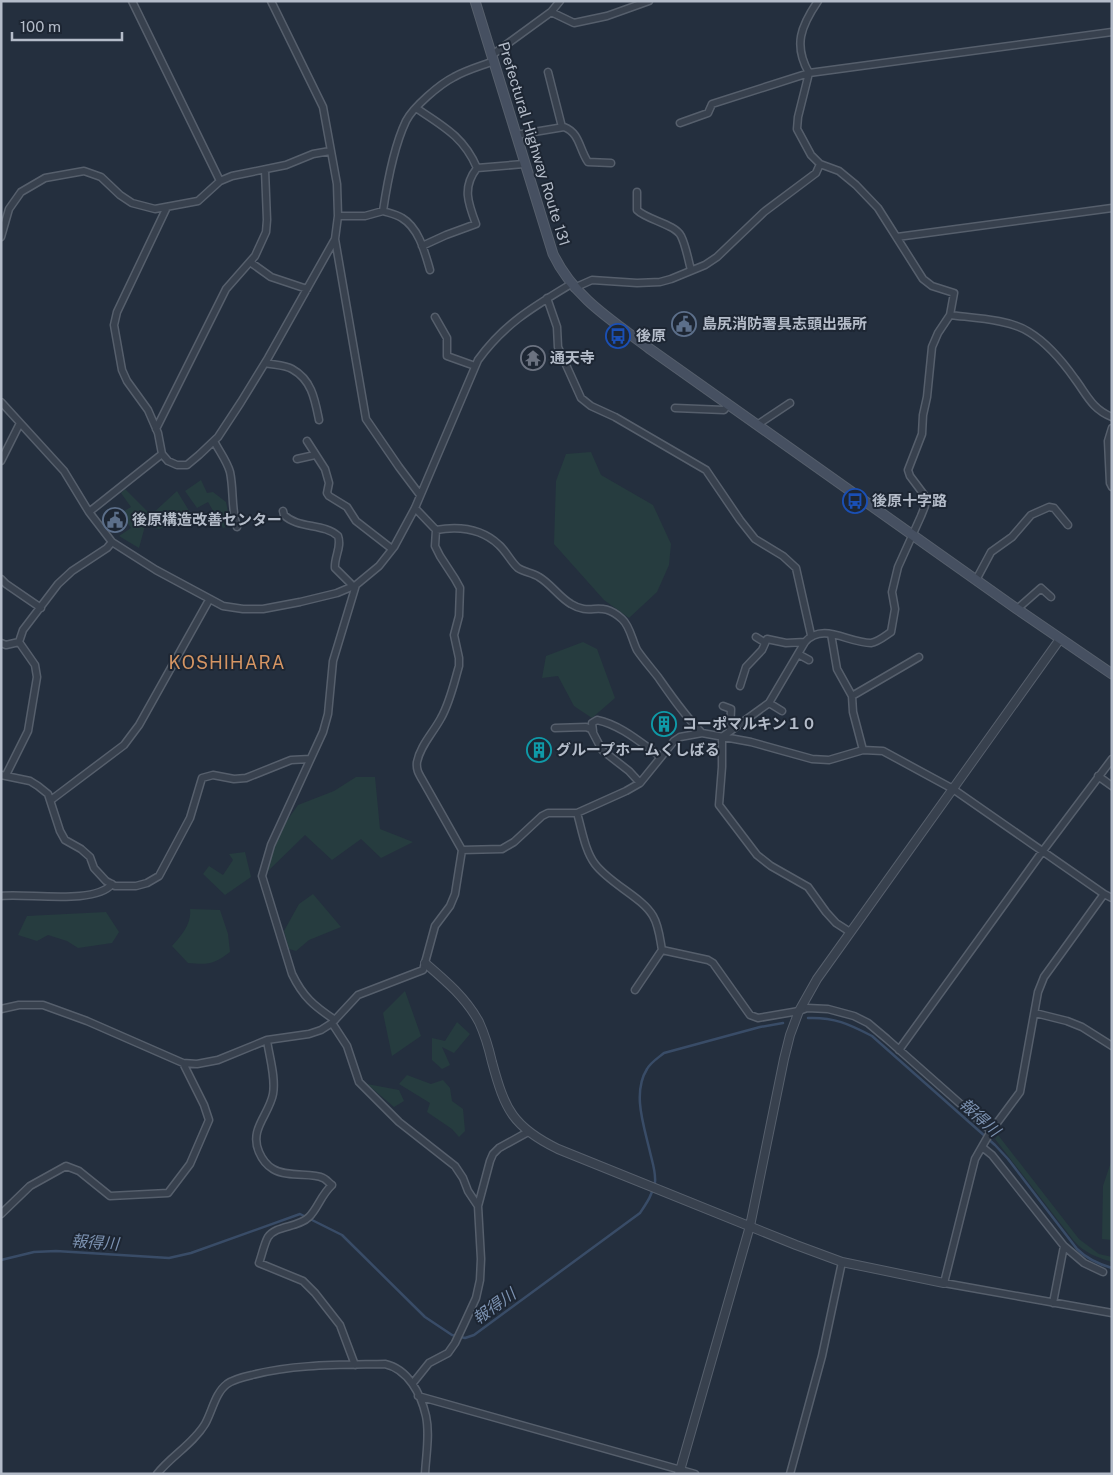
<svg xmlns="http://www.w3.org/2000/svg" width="1113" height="1475" font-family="'Public Sans','Noto Sans JP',sans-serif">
<rect width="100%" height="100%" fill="#242f3e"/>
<!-- green -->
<path fill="#263c3f" d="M 591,452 L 601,475 L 653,505 L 671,544 L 669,565 L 657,592 L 629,618 L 604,600 L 554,544 L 556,481 L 566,454 Z
M 201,480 L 207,493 L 213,492 L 226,502 L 231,526 L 223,528 L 208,502 L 197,508 L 185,491 Z
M 125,489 L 151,515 L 177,491 L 191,514 L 159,529 L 145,526 L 139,548 L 119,536 L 131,528 L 121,513 L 131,507 L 121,493 Z
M 583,642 L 597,649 L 615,698 L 592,718 L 574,706 L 558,676 L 542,678 L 546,656 Z
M 356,777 L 375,777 L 380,829 L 413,842 L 381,858 L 361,839 L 332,860 L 305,835 L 267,872 L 274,846 L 286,822 L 298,805 L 334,791 Z
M 245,852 L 251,877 L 225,895 L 203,874 L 209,866 L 223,875 L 233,860 L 229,854 Z
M 313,894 L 341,927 L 309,940 L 296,951 L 289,949 L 284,931 L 299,904 Z
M 190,909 L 220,910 L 228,934 L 230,952 C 214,964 209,965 188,963 L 172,946 C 181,936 192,924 190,909 Z
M 106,912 L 119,932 L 112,943 L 78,948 L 67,941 L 48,935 L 37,941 L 18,935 L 27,916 Z
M 405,991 L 421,1036 L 392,1056 L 383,1013 Z
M 457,1022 L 470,1034 L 454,1053 L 442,1047 L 450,1065 L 442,1069 L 432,1060 L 432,1038 L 445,1041 Z
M 407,1075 L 431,1084 L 443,1080 L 450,1088 L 452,1101 L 463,1109 L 465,1131 L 459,1137 L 452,1129 L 427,1112 L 430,1103 L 399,1084 Z
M 367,1084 L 399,1090 L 404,1101 L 394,1107 Z
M 998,1135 L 1079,1239 L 1099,1254 L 1112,1257 L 1112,1262 C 1096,1257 1085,1253 1074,1241 L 995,1139 Z
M 1112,1159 L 1112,1240 L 1102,1239 L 1103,1186 Z"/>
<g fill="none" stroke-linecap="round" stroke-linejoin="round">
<!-- stream -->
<path stroke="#394c67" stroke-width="2.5" d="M 808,1018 C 834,1017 849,1024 872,1036 L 995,1145 L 1008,1159 L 1077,1249 C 1087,1259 1098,1264 1112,1268
M 1,1260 L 34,1252 L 56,1251 L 169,1258 L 191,1253 L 300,1214 L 342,1235 L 425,1317 L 452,1335 L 465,1338 L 474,1335 L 640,1213 C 646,1204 653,1194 655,1182 C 656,1172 652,1161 650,1152 C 644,1126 632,1093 647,1069 C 651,1062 658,1058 664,1053 L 760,1027 L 783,1023"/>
<defs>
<path id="minor" d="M 132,1 L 220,181
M 271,1 L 323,107 L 337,184 L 338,216 L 335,239 L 366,419 L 399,467 L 420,495
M 818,1 C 801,26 793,45 809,73 L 798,117 L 797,129 L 811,155 L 820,164 L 839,171 L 856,185 L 878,208 L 923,279 L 932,286 L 954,293 L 950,315 L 938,333 L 932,347 L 927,397 L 923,415 L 922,434 L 908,470 L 910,476 L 925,496 L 925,506 L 921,516 L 898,567 L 892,592 L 895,609 L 891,632 C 885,636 878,642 871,643 C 848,643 823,622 805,642 L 769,703 L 722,737 L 722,767 L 719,805 L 757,855 L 771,866 L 808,887 L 826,912 L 836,923 L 850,932
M 551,12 L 574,23 L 607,16 L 649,1
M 492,55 L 551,12 L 560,1
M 548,72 L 562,127
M 416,108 C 443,126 464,137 477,168
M 680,123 L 708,113 L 712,104 L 809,73 L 1112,32
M 516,135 L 564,127 C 580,133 579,149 588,162 L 611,163
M 637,192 L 637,210 C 647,220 675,224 681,236 C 686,246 688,259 691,270
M 167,207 L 117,312 L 114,325 L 122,370 L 127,381 L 148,410 L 158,433 L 162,454 L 168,461 L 177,465 L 187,465 L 199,455 L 218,437 L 241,402 L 268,358 L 335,239
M 383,211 C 389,213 396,214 402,218 C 419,228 425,253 430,270
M 338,216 L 365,216 L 383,211 C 387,184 394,146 406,121 C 413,107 440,84 454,77 C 466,70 481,66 494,61
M 1,237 L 9,209 L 21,192 L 45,178 L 84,171 L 101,177 L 120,195 L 132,203 L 155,209 L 198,201 L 220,181 L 232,176 L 286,165 L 313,154 L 330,151
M 897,237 L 1112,208
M 422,246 L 446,235 L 476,224 C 468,203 462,187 477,168 L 524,164
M 250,262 L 271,277 L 307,289
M 574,288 L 592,280 L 637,283 L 660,282 L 671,279 L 705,265 L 717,257 L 764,212 L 816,173 L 820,164
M 547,298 L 557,327 L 558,347 L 581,398 L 591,406 L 615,417 L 706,470 L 740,520 L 755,539 L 783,556 L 796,568 L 811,635
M 950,315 C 973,318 1009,319 1029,332 C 1047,343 1063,362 1075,379 C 1087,395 1092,409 1112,417
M 435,317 L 447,338 L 447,356 L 475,366
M 265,363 C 274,365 285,365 292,369 C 312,380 315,400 319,420
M 1,402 L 64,471 L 89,512 L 112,542 L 156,570 L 223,606 L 243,609 L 263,609 L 300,602 L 337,593 L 356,585 L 379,566 L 394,547 L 415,508 L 478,360 C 504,324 533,307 571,284
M 675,408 L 724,410 L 728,405
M 757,425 L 790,403
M 1112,428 L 1108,441 L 1110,483 L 1112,487
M 156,429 L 226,289 L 255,256 L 266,232 L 267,220 L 265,170
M 214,441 C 219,451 227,461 230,472 C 234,491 231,509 237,527
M 307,441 L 325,469 L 329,483 L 327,493 L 329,496 L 347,507 L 356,521 L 392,549
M 297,459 L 315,455
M 1,461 L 20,423
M 283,511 L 284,515 C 298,529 324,523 338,536 C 342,547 334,557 335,568 L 353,586
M 89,512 L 162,454
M 436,530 C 459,526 481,528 499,545 C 506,551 511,562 518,568 C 524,572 533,573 539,577 C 551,584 559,597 571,604 C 592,617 600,599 622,619 C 630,626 632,640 637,650 C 643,659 651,668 658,677 C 672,697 685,716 702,733
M 1,579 L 6,584 L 41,608
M 976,580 L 991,552 L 1012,537 L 1031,515 L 1049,507 L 1054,508 L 1068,525
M 1017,609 L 1041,588 L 1051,597
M 831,634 L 837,669 L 852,696 L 853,712 L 863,750
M 756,637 L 764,642
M 19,642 L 23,630 L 58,584 L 72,571 L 107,548 L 112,542
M 1,643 L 6,645 L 19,642
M 798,654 L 809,660
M 740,686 L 746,667 L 762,650 L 767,639 L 786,643 L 805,642
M 852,696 L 919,657
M 769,703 L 782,711
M 723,706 L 731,709 L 730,731
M 555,728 L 586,727 L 591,729 L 602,750 L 629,771 L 640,783
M 593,731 L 592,723 L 597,720 C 621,725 641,743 661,757
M 1,775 L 30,781 L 38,786 L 48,794 L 60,831 L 65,840 L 81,849 L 90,857 L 94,868 L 106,881 L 115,886 L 136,886 L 147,883 L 159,876 L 190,818 L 202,778 L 213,775 L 234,779 L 246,778 L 291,760 L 310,759
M 6,775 L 28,731 L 37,677 L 35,665 L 19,642
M 1098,776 L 1112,786
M 51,800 L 124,745 L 139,725 L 209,600
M 577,813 C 582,830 585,851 595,864 C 610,884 642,897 653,916 C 659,926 660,939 662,950 L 708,960 L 713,963 L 750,1015 L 758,1018 L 799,1011 L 807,1008 L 828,1009 L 854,1016 L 868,1023 L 887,1039 L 991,1131
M 462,850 L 502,849 L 514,842 L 542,816 L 548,813 L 577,813 L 626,791 L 640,783 L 674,741 L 680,737 L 702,733 L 751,742 L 812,759 L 829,760 L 863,750 L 883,751 L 953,789 L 1104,894 L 1112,898
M 1104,894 L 1044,977 L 1038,992 L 1020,1092 L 991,1131 L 975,1159 L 944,1283 L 1112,1313
M 1,896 C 28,893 95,905 112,884
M 635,990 L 662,950
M 1,1009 L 19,1005 L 43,1005 L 87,1021 L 183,1063 L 197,1064 L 218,1060 L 267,1040 L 309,1034 L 321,1030 L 332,1023 L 358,995 L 423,970 L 435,926 L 450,906 L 455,894 L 462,850 L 423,781 C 419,774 416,770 417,762 C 420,746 433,733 441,718 C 450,702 454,683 459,666 L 459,658 L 454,635 L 459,616 L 460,588 L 455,579 L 440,556 L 435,546 L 436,530 L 415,508
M 1035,1013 L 1067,1021 L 1082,1027 L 1112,1046
M 335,1020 C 314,1006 303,997 292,974 L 262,876 L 271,845 L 323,732 L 328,714 L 333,661 L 356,585
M 332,1023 L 347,1046 L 359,1082 L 399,1122 L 455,1166 L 463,1178 L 468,1191 L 478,1206
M 267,1040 C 269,1056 276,1077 273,1094 C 269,1115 249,1129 259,1152 C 262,1159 266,1165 273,1169 C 288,1178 312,1172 323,1178 C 326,1179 329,1183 332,1185 C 321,1195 318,1208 309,1217 C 298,1228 276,1225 268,1237 C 264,1244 262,1255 259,1263 L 303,1281 L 315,1293 L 340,1325 L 355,1365
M 899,1050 L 1042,852 L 1112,759
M 982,1147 L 992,1155 L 1064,1246 L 1084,1263 L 1103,1272
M 1,1214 L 30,1186 L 66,1166 L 79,1171 L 110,1196 L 168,1193 L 190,1164 L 209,1120 L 204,1105 L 183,1063
M 1053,1303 L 1064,1246
M 413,1383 L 429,1363 L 448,1353 L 455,1343 L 464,1324 L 476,1298 L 480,1280 L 481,1259 L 478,1206 L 490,1161 L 493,1154 L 499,1148 L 528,1132
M 418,1396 L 695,1474
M 157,1474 C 171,1456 193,1444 205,1424 C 212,1412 215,1393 227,1384 C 234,1379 243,1377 252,1375 C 295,1364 340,1365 385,1364 C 408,1369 421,1394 426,1416 C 430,1434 426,1455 425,1474
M 790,1474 L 822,1356 L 842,1262"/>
<path id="tertiary" d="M 425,963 C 446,981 466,998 479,1022 C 485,1035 489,1049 492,1062 C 505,1110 513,1127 558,1149 L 796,1245 L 842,1262 L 944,1283
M 679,1474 L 750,1226 L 784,1059 L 790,1035 L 799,1011 L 817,979 L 1060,639"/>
<path id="secondary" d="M 475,1 L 553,254 C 574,298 613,321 650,349 L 1017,609 L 1112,674"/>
</defs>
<!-- minor casing -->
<use href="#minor" stroke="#565f6c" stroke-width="9"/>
<!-- tertiary casing -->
<use href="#tertiary" stroke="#565f6c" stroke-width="10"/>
<!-- secondary casing -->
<use href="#secondary" stroke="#565f6c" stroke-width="11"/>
<!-- minor -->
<use href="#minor" stroke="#38414e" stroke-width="6"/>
<!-- tertiary -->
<use href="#tertiary" stroke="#38414e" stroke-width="8"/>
<!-- secondary -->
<use href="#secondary" stroke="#465061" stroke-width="9"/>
</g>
<!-- icons -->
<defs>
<symbol id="civic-ring" viewBox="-11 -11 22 22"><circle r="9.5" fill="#1d2633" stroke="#5c6f8a" stroke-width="1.5"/><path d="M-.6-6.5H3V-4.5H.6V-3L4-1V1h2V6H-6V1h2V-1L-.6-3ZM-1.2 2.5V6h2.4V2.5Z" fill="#5c6f8a"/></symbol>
<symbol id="bus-ring" viewBox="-11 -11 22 22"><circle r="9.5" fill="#1d2633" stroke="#1a4fb4" stroke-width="1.5"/><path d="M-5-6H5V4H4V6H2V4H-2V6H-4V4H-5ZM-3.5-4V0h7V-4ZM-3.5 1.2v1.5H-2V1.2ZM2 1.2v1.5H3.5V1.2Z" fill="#1a4fb4"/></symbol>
<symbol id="temple-ring" viewBox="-11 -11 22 22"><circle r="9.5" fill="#1d2633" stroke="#6b7280" stroke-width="1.5"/><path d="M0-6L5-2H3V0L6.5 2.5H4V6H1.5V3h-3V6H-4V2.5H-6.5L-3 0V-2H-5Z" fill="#6b7280"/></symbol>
<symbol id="building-ring" viewBox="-11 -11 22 22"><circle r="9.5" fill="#1d2633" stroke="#0f9aa8" stroke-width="1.5"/><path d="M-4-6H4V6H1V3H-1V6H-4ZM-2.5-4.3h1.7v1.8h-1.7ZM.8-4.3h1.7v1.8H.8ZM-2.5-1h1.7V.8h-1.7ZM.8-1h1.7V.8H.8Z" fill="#0f9aa8"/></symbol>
</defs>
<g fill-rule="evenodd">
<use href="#civic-ring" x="670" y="310" width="28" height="28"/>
<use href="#bus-ring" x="604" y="322" width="28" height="28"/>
<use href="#temple-ring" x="519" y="344" width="28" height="28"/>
<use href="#bus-ring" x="841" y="487" width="28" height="28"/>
<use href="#civic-ring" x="101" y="506" width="28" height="28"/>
<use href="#building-ring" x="650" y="710" width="28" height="28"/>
<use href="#building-ring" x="525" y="736" width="28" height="28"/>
</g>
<g text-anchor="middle" stroke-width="4" stroke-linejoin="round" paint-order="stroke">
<!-- street labels -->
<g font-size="15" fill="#b4bcc9" stroke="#1d2633">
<text transform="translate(534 144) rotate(73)" y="5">Prefectural Highway Route 131</text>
</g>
<!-- poi labels -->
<g font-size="15" font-weight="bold" fill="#b4bcc9" stroke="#1d2633" text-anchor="start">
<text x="702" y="329">島尻消防署具志頭出張所</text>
<text x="636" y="341">後原</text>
<text x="550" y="363">通天寺</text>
<text x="872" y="506">後原十字路</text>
<text x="132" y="525">後原構造改善センター</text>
<text x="682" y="729">コーポマルキン１０</text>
<text x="556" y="755">グループホームくしばる</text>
</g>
<!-- water labels -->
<g font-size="16" font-style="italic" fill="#7c92b1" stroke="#1d2633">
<text transform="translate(980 1117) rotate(42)" y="6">報得川</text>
<text transform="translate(95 1242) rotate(4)" y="6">報得川</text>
<text transform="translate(494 1306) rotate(-36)" y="6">報得川</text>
</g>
<!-- quarter labels -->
<g font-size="18" letter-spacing="1" fill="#d59563" stroke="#1d2633">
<text x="227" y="669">KOSHIHARA</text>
</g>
</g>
<!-- border -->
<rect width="1113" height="1475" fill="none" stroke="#b4bcc9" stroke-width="5"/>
<!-- scale -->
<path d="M12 32v8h110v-8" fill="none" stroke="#b4bcc9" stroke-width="2.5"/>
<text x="20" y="32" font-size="15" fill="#b4bcc9" stroke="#1d2633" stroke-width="4" paint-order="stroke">100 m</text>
</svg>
